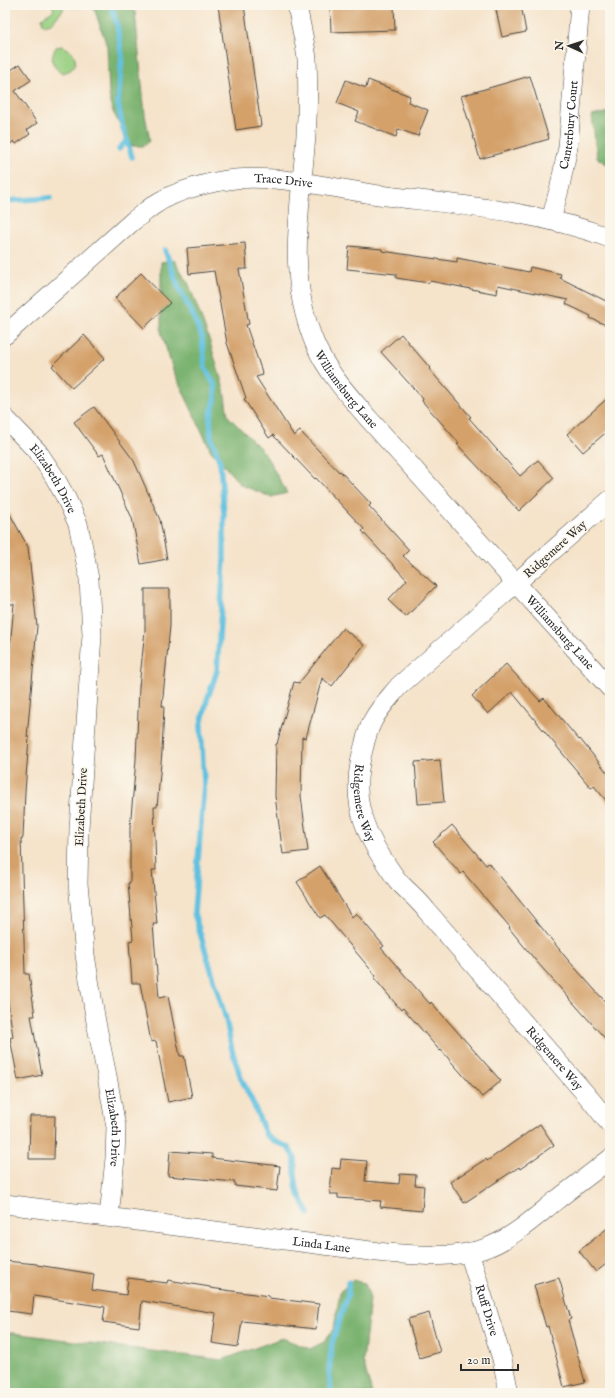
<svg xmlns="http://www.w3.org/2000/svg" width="615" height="1398" font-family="'IM FELL English',serif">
<rect width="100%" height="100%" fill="#fbf7ec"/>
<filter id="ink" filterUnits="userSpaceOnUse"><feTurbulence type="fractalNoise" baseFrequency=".025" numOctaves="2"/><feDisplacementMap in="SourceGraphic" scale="8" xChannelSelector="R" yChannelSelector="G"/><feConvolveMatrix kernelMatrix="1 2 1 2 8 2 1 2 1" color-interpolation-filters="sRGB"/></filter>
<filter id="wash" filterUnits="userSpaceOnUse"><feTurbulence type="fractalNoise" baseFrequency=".012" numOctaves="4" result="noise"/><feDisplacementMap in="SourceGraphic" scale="16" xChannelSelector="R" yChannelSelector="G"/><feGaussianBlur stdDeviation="0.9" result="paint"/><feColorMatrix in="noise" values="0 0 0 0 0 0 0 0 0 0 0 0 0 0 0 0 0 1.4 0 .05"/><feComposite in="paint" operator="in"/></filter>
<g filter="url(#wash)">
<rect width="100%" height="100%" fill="#f5e3ca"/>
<!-- green -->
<path fill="#98cf81" stroke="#627d56" d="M 52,5 L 63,5 L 63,10 L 52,23 L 45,25 L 43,24 L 42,18 L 54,10 Z
M 62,46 C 79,52 81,71 61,73 C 51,65 50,58 56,47 Z"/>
<!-- forest -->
<path fill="#7ab26f" stroke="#526e4d" d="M 93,5 L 133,5 L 135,12 L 145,115 L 150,141 L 144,146 L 132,146 L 113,112 L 109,95 L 107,46 Z
M 610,112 L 610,166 L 597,158 L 592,116 Z
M 174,260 L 188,282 L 209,339 L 224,389 L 228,416 L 264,452 L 287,493 L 271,497 L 241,485 L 211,451 L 173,370 L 161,332 L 161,262 Z
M 352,1280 L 365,1283 L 370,1299 L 363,1362 L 372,1393 L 5,1393 L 5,1332 L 222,1360 L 282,1338 L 310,1349 L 324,1342 L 334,1328 L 340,1292 Z"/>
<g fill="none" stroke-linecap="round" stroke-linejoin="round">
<!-- stream -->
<path stroke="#62c1e0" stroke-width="5.5" d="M 111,5 L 117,25 L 122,56 L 118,103 L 122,125 L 132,157
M 119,149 L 127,140
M 5,201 L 50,198
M 165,250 L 179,288 L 191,311 L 202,337 L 205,367 L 215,386 L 215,400 L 210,418 L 211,437 L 220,462 L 224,514 L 224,559 L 217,671 L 207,700 L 201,725 L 204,783 L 194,913 L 226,1019 L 232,1050 L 241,1078 L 253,1103 L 266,1135 L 276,1142 L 288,1147 L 295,1159 L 295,1174 L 297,1190 L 309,1214
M 331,1393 L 329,1371 L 332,1343 L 348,1294 L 348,1282"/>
</g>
<g id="blocks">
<!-- building -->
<path fill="#d4a16b" d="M 218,5 L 244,5 L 261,126 L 236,130 Z
M 342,5 L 394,5 L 395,30 L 331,32 L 330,6 L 342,6 Z
M 495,5 L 521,5 L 526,32 L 502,37 Z
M 20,64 L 31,80 L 15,91 L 37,123 L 27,130 L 30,134 L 16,144 L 14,141 L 5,148 L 5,74 Z
M 530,76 L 549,139 L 480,159 L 461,96 Z
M 346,80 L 366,88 L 368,80 L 410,96 L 408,102 L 428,110 L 418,136 L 398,129 L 396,137 L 355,121 L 359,112 L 337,103 Z
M 245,243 L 247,269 L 239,269 L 249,324 L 246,325 L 263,375 L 256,377 L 294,436 L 300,431 L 339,472 L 340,471 L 371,504 L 369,506 L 409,550 L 403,556 L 436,586 L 406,617 L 388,600 L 407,580 L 362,531 L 364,529 L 316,478 L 315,479 L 273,435 L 269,438 L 244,399 L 246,398 L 227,343 L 214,271 L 189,274 L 187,248 Z
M 349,246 L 382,249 L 382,251 L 457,262 L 457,258 L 529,272 L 530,267 L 561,274 L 560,278 L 610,303 L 610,317 L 606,325 L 590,318 L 591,316 L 566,304 L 568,300 L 498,285 L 497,294 L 430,281 L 429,283 L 396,278 L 396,274 L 347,269 Z
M 141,273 L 170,303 L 144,328 L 115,298 Z
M 401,334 L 430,368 L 429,369 L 471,417 L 469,418 L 520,476 L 538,460 L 554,478 L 519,511 L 457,444 L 459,443 L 422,401 L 423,399 L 381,352 Z
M 84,335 L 105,358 L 72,388 L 52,366 Z
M 610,396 L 610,429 L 583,452 L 567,434 Z
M 94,407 L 134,461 L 160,520 L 167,559 L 141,564 L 132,518 L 103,454 L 99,456 L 74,422 Z
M 5,505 L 28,547 L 37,626 L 27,737 L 29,737 L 25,792 L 23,838 L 21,838 L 25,974 L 29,974 L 35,1016 L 31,1016 L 42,1075 L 18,1080 L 10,1038 L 13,1037 L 5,981 L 5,702 L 14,604 L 9,604 L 5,567 Z
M 145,589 L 170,589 L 170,626 L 162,706 L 164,706 L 162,752 L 157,807 L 154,807 L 156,870 L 152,870 L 157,924 L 153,924 L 159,998 L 168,996 L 180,1056 L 184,1056 L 192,1097 L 168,1102 L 156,1041 L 151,1042 L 140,983 L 132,983 L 129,941 L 133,940 L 128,883 L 130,883 L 130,828 L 136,760 L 139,687 L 145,630 Z
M 343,628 L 364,645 L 332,686 L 322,678 L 306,738 L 302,737 L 301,796 L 308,851 L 283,854 L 275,796 L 276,744 L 277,744 L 294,682 L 299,683 Z
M 506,664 L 540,701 L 544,698 L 579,740 L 580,739 L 610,776 L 610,805 L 594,786 L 591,788 L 512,692 L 488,714 L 472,696 Z
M 440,760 L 444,802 L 418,804 L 415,762 Z
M 452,825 L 486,865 L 489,863 L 568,960 L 610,1007 L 610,1044 L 536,961 L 509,928 L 510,927 L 463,872 L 461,874 L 433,842 Z
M 320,866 L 352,917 L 356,913 L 384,946 L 381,948 L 430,1004 L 431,1002 L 501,1081 L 482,1097 L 441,1050 L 440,1051 L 403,1008 L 401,1010 L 374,978 L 376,976 L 325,915 L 320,918 L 297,882 Z
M 30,1116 L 55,1116 L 54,1159 L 29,1159 Z
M 540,1124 L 554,1145 L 520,1169 L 519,1167 L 464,1203 L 450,1182 L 486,1159 L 487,1161 Z
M 170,1151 L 212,1154 L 212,1158 L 280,1166 L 277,1191 L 235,1186 L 235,1182 L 168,1176 Z
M 341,1159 L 367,1161 L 365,1181 L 399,1184 L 400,1174 L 416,1175 L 415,1185 L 424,1186 L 422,1211 L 380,1207 L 381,1201 L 338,1198 L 338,1194 L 330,1194 L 332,1168 L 340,1169 Z
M 610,1226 L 610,1261 L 596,1272 L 579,1251 Z
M 5,1261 L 37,1264 L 37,1265 L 94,1274 L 92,1290 L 126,1295 L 128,1278 L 167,1283 L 168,1280 L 210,1287 L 210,1288 L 269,1296 L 269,1298 L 319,1304 L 316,1329 L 242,1321 L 238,1347 L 212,1343 L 216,1313 L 142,1301 L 139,1327 L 103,1322 L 105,1307 L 34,1296 L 32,1314 L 7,1311 L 9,1289 L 5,1289 Z
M 559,1278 L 571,1319 L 568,1320 L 585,1382 L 564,1387 L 548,1326 L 546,1327 L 534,1285 Z
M 429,1313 L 440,1352 L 419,1358 L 408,1319 Z"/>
</g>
</g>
<g filter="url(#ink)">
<use href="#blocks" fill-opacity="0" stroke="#494743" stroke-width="1"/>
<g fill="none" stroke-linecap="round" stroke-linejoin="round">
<defs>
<g id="street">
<path id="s1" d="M 297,5 C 300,23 305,41 307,59 C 308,83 308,110 306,135 C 301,208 285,273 315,344 C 327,372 349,396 368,418 L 610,688"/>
<path id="s2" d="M 551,220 L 560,186 L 568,147 L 580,5"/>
<path id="s3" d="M 5,335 L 133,221 C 140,216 147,210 154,205 C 176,190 210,182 235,179 C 281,175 333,188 379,195 C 456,205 536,210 610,238"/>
<path id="s4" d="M 5,418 L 38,452 L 54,476 L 66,498 L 78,524 L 84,552 L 89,579 L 92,635 L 79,828 L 78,884 L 85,955 L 96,1022 L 107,1076 L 116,1127 L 115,1158 L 109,1217"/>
<path id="s5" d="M 610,500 L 399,686 C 390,697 380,707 373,720 C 369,728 366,737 364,746 C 351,790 359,824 384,861 C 389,868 393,875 398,881 C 407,891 418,899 426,910 L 590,1099 L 610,1124"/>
<path id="s6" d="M 5,1204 L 386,1253 C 418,1255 452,1259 483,1249 C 510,1240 533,1219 554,1202 C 573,1187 592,1173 610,1159"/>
<path id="s7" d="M 469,1252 L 502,1359 L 509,1393"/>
</g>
</defs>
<!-- street casing -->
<use href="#street" stroke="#494743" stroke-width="20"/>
<!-- street -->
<use href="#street" stroke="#fff" stroke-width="19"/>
</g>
</g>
<g text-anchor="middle" stroke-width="3.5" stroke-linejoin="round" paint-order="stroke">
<!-- street labels -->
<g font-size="12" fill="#2b2b2b" stroke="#fbf7ec">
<text dy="4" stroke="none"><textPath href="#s2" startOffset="97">Canterbury Court</textPath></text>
<text dy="4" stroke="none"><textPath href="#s3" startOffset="332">Trace Drive</textPath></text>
<text dy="4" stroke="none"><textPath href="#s1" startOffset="398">Williamsburg Lane</textPath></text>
<text dy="4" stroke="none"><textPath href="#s4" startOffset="78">Elizabeth Drive</textPath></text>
<text transform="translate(555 549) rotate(-42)" y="4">Ridgemere Way</text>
<text dy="4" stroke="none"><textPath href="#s1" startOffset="722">Williamsburg Lane</textPath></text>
<text dy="4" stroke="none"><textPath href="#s5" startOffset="410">Ridgemere Way</textPath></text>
<text transform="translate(81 807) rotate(-87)" y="4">Elizabeth Drive</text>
<text dy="4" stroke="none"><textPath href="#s5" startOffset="734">Ridgemere Way</textPath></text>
<text dy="4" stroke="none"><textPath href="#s4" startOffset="738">Elizabeth Drive</textPath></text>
<text dy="4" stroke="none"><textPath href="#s6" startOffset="319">Linda Lane</textPath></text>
<text dy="4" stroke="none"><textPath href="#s7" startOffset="61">Ruff Drive</textPath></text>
</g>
</g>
<!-- margin -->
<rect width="615" height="1398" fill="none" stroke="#fbf7ec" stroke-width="20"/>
<!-- north arrow -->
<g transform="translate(569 46) rotate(273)" stroke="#fbf7ec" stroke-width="3" paint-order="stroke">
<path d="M0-3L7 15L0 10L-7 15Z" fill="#2b2b2b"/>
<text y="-6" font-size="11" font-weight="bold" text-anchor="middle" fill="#2b2b2b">N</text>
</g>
<!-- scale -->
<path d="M461 1364v6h57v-6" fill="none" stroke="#2b2b2b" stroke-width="2"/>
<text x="467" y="1364" font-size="12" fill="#2b2b2b" stroke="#fbf7ec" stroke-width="3" paint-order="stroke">20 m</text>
</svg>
